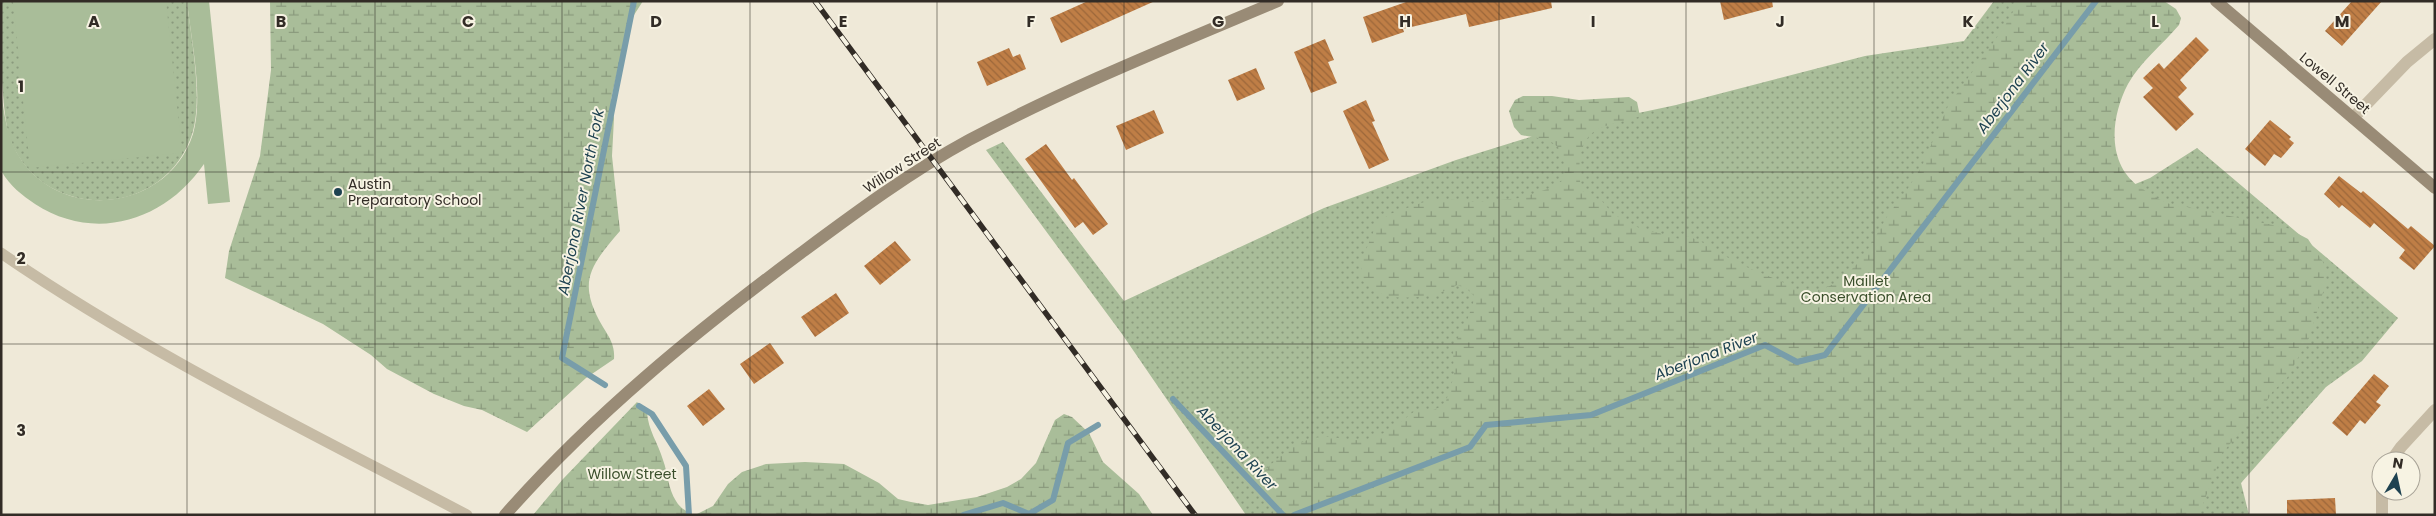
<svg xmlns="http://www.w3.org/2000/svg" width="2436" height="516" font-family="Poppins,sans-serif">
<defs>
<pattern id="grass-dots" width="8" height="8" patternUnits="userSpaceOnUse" patternTransform="scale(1.25)"><rect width="8" height="8" fill="#a9bd99"/><path d="M2 2h.1M6 6h.1" fill="none" stroke="#8a9a7d" stroke-width="1.8" stroke-linecap="round"/></pattern>
<pattern id="wetland-marsh" width="20" height="14" patternUnits="userSpaceOnUse" patternTransform="scale(1.25)"><rect width="20" height="14" fill="#a9bd99"/><path d="M1 5h8M5 5V1M11 12h8M15 12V8" fill="none" stroke="#8a9a7d"/></pattern>
<pattern id="building-back-hatch" width="6" height="6" patternUnits="userSpaceOnUse" patternTransform="scale(1.25)"><rect width="6" height="6" fill="#bf7e46"/><path d="M-1 5l2 2M0 0l6 6M5-1l2 2" fill="none" stroke="#9c673a"/></pattern>
</defs>
<rect width="100%" height="100%" fill="#efe9d8"/>
<!-- grass -->
<path fill="url(#grass-dots)" d="M 1,1 L 187,1 C 191,40 205,104 190,140 C 157,223 35,220 8,133 C 0,92 1,44 1,1 Z
M 1994,1 L 2102,1 L 2111,194 L 2150,178 L 2197,148 L 2398,318 L 2362,361 L 2326,387 L 2241,483 L 2249,515 L 1246,515 L 1122,334 L 986,150 L 1003,142 L 1124,301 L 1324,208 L 1456,160 L 1540,134 L 1676,105 L 1865,56 L 1964,41 Z"/>
<!-- wetland -->
<path fill="url(#wetland-marsh)" d="M 270,1 L 643,1 L 634,15 L 625,37 L 611,100 L 614,118 L 612,156 L 620,231 C 589,267 577,283 603,327 C 610,338 615,346 614,359 L 586,378 L 527,432 L 482,410 L 464,406 L 434,394 L 387,369 L 371,355 L 323,324 L 225,278 L 229,251 L 260,156 L 271,70 Z
M 2019,1 L 2164,1 L 2176,9 L 2181,18 L 2179,25 C 2163,44 2140,62 2128,84 C 2111,116 2106,162 2138,186 C 2153,196 2168,207 2187,207 L 2287,228 L 2308,239 L 2323,262 L 2325,274 L 2324,289 L 2309,338 L 2287,378 L 2273,391 L 2265,404 L 2222,453 L 2199,515 L 1274,515 L 1265,486 L 1253,483 C 1273,462 1297,435 1329,437 C 1344,438 1356,443 1371,438 C 1393,431 1399,423 1416,410 L 1433,410 L 1440,407 L 1446,401 L 1454,376 L 1453,348 L 1468,318 L 1475,297 L 1466,288 L 1457,285 C 1439,296 1409,300 1388,296 C 1378,294 1370,285 1361,280 L 1361,262 L 1377,223 L 1390,214 L 1424,202 L 1445,199 L 1477,202 L 1521,198 L 1556,186 L 1564,177 L 1565,166 L 1559,148 L 1549,140 L 1521,135 L 1514,127 L 1509,111 L 1515,100 L 1523,96 L 1552,96 L 1579,100 L 1629,97 L 1637,102 L 1640,116 C 1628,121 1615,122 1603,127 C 1577,136 1578,166 1581,190 L 1590,196 L 1601,200 L 1613,214 L 1643,230 L 1659,233 L 1682,240 L 1687,236 L 1700,241 L 1737,263 L 1787,284 L 1800,292 L 1823,289 L 1840,281 L 1863,258 L 1888,215 L 1907,190 L 1922,166 L 1948,106 L 2005,26 Z
M 637,402 L 647,412 C 648,430 658,443 663,460 C 668,473 668,489 676,501 C 680,508 687,512 694,515 L 533,515 L 563,479 Z
M 1064,414 L 1072,417 L 1089,433 L 1103,462 L 1139,494 L 1153,515 L 695,515 L 713,506 L 728,484 L 742,472 L 766,464 L 805,462 L 844,464 L 879,483 L 898,499 L 911,502 L 928,505 L 977,497 L 1007,487 L 1021,479 L 1036,463 L 1055,420 Z"/>
<!-- garden -->
<path fill="#a9bd99" d="M 13,1 L 166,1 L 182,153 L 30,168 Z
M 187,1 L 209,1 L 230,202 L 208,204 L 204,164 C 165,221 95,243 35,204 C 23,196 9,185 2,172 C 0,164 1,103 1,89 C 4,115 7,139 22,161 C 67,224 170,208 193,134 C 204,97 191,40 187,1 Z"/>
<g fill="none" stroke-linecap="round" stroke-linejoin="round">
<!-- stream -->
<path stroke="#789daa" stroke-width="6" d="M 605,385 L 562,358 L 634,1
M 1173,399 L 1283,515
M 639,406 L 652,414 L 686,466 L 689,515
M 963,515 L 1003,503 L 1029,514 L 1053,500 L 1068,443 L 1098,425
M 1294,515 L 1470,447 L 1486,425 L 1591,415 L 1765,345 L 1797,362 L 1825,355 L 2096,1"/>
</g>
<!-- building -->
<path fill="url(#building-back-hatch)" d="M 1088,1 L 1155,1 L 1061,43 L 1050,18 Z
M 1409,1 L 1551,1 L 1552,8 L 1469,27 L 1466,14 L 1403,29 L 1404,32 L 1372,43 L 1363,17 Z
M 1720,1 L 1772,1 L 1773,7 L 1724,20 Z
M 2352,1 L 2382,1 L 2342,46 L 2325,31 Z
M 2196,37 L 2209,50 L 2180,80 L 2187,88 L 2178,97 L 2194,114 L 2176,131 L 2143,97 L 2153,88 L 2143,78 L 2159,63 L 2164,69 Z
M 1325,39 L 1334,60 L 1328,62 L 1337,83 L 1311,93 L 1294,52 Z
M 1009,48 L 1013,57 L 1020,54 L 1026,69 L 987,86 L 977,62 Z
M 1256,68 L 1265,89 L 1237,101 L 1228,80 Z
M 1366,100 L 1375,121 L 1372,122 L 1389,160 L 1369,169 L 1343,111 Z
M 1154,110 L 1164,133 L 1126,150 L 1116,126 Z
M 2270,120 L 2291,137 L 2289,139 L 2294,143 L 2281,158 L 2274,154 L 2265,166 L 2245,149 Z
M 1046,144 L 1072,180 L 1074,178 L 1108,224 L 1093,235 L 1083,222 L 1075,228 L 1025,159 Z
M 2339,176 L 2361,193 L 2363,191 L 2408,229 L 2411,226 L 2435,246 L 2414,270 L 2399,258 L 2405,250 L 2374,223 L 2370,228 L 2342,205 L 2339,208 L 2324,194 Z
M 895,241 L 911,260 L 880,285 L 864,266 Z
M 836,293 L 849,313 L 815,337 L 801,317 Z
M 770,343 L 784,363 L 754,384 L 740,364 Z
M 2374,374 L 2389,386 L 2376,402 L 2381,405 L 2365,424 L 2360,420 L 2347,436 L 2332,423 Z
M 709,389 L 725,409 L 703,426 L 687,406 Z
M 2335,498 L 2336,515 L 2287,515 L 2287,500 Z"/>
<g fill="none" stroke-linecap="round" stroke-linejoin="round">
<!-- service -->
<path stroke="#c6bba5" stroke-width="11" d="M 1,253 C 148,354 310,432 467,515"/>
<!-- minor -->
<path stroke="#c6bba5" stroke-width="12" d="M 2353,118 L 2407,62 L 2435,39
M 2391,461 L 2401,447 L 2435,410
M 2382,515 L 2382,491"/>
<!-- secondary -->
<path stroke="#998b76" stroke-width="12" d="M 2216,1 L 2435,188
M 505,515 C 593,415 695,332 801,253 C 855,213 910,172 969,140 C 1069,87 1174,45 1278,1"/>
<defs>
<path id="rail" d="M 815,1 L 1195,515"/>
</defs>
<!-- rail casing -->
<use href="#rail" stroke="#322c26" stroke-width="5.5"/>
<!-- rail -->
<use href="#rail" stroke="#f7f3e3" stroke-width="4" stroke-dasharray="11" stroke-linecap="butt"/>
</g>
<!-- grid -->
<path fill="none" stroke="#322c26" stroke-width="1" stroke-opacity="0.55" d="M 187,1 L 187,515M 375,1 L 375,515M 562,1 L 562,515M 750,1 L 750,515M 937,1 L 937,515M 1124,1 L 1124,515M 1312,1 L 1312,515M 1499,1 L 1499,515M 1686,1 L 1686,515M 1874,1 L 1874,515M 2061,1 L 2061,515M 2249,1 L 2249,515M 1,172 L 2435,172M 1,344 L 2435,344"/>
<!-- markers -->
<circle fill="#1e4251" stroke="#f7f3e3" stroke-width="2" cx="338" cy="192" r="5"/>
<g text-anchor="middle" stroke-width="4" stroke-linejoin="round" paint-order="stroke">
<!-- street labels -->
<g font-size="14" fill="#322c26" stroke="#f7f3e3">
<text transform="translate(2335 83) rotate(40)" y="5">Lowell Street</text>
<text transform="translate(902 165) rotate(-33)" y="5">Willow Street</text>
</g>
<!-- poi labels -->
<g font-size="14" fill="#322c26" stroke="#f7f3e3" text-anchor="start">
<text x="348" y="189">Austin<tspan x="348" dy="16">Preparatory School</tspan></text>
</g>
<!-- park labels -->
<g font-size="14" fill="#3a4f2b" stroke="#f7f3e3">
<text x="1866" y="286">Maillet<tspan x="1866" dy="16">Conservation Area</tspan></text>
<text x="632" y="479">Willow Street</text>
</g>
<!-- water labels -->
<g font-size="15" font-style="italic" fill="#1e4251" stroke="#f7f3e3">
<text transform="translate(2013 88) rotate(-53)" y="5">Aberjona River</text>
<text transform="translate(581 202) rotate(-79)" y="5">Aberjona River North Fork</text>
<text transform="translate(1706 356) rotate(-21)" y="5">Aberjona River</text>
<text transform="translate(1237 448) rotate(47)" y="5">Aberjona River</text>
</g>
</g>
<g font-size="16" text-anchor="middle" font-weight="bold" fill="#322c26" stroke="#f7f3e3" stroke-width="4" stroke-linejoin="round" paint-order="stroke">
<text x="94" y="27">A</text>
<text x="281" y="27">B</text>
<text x="468" y="27">C</text>
<text x="656" y="27">D</text>
<text x="843" y="27">E</text>
<text x="1031" y="27">F</text>
<text x="1218" y="27">G</text>
<text x="1405" y="27">H</text>
<text x="1593" y="27">I</text>
<text x="1780" y="27">J</text>
<text x="1968" y="27">K</text>
<text x="2155" y="27">L</text>
<text x="2342" y="27">M</text>
<text x="21" y="92">1</text>
<text x="21" y="264">2</text>
<text x="21" y="436">3</text>
</g>
<!-- border -->
<rect width="2436" height="516" fill="none" stroke="#322c26" stroke-width="5"/>
<!-- north arrow -->
<g transform="translate(2396 476) rotate(9)"><circle r="24" fill="#f7f3e3" stroke="#a8a397"/>
<path d="M0-4L9 19L0 12L-9 19Z" fill="#1e4251"/>
<text y="-8" font-size="14" font-weight="bold" text-anchor="middle" fill="#322c26">N</text>
</g>
</svg>
